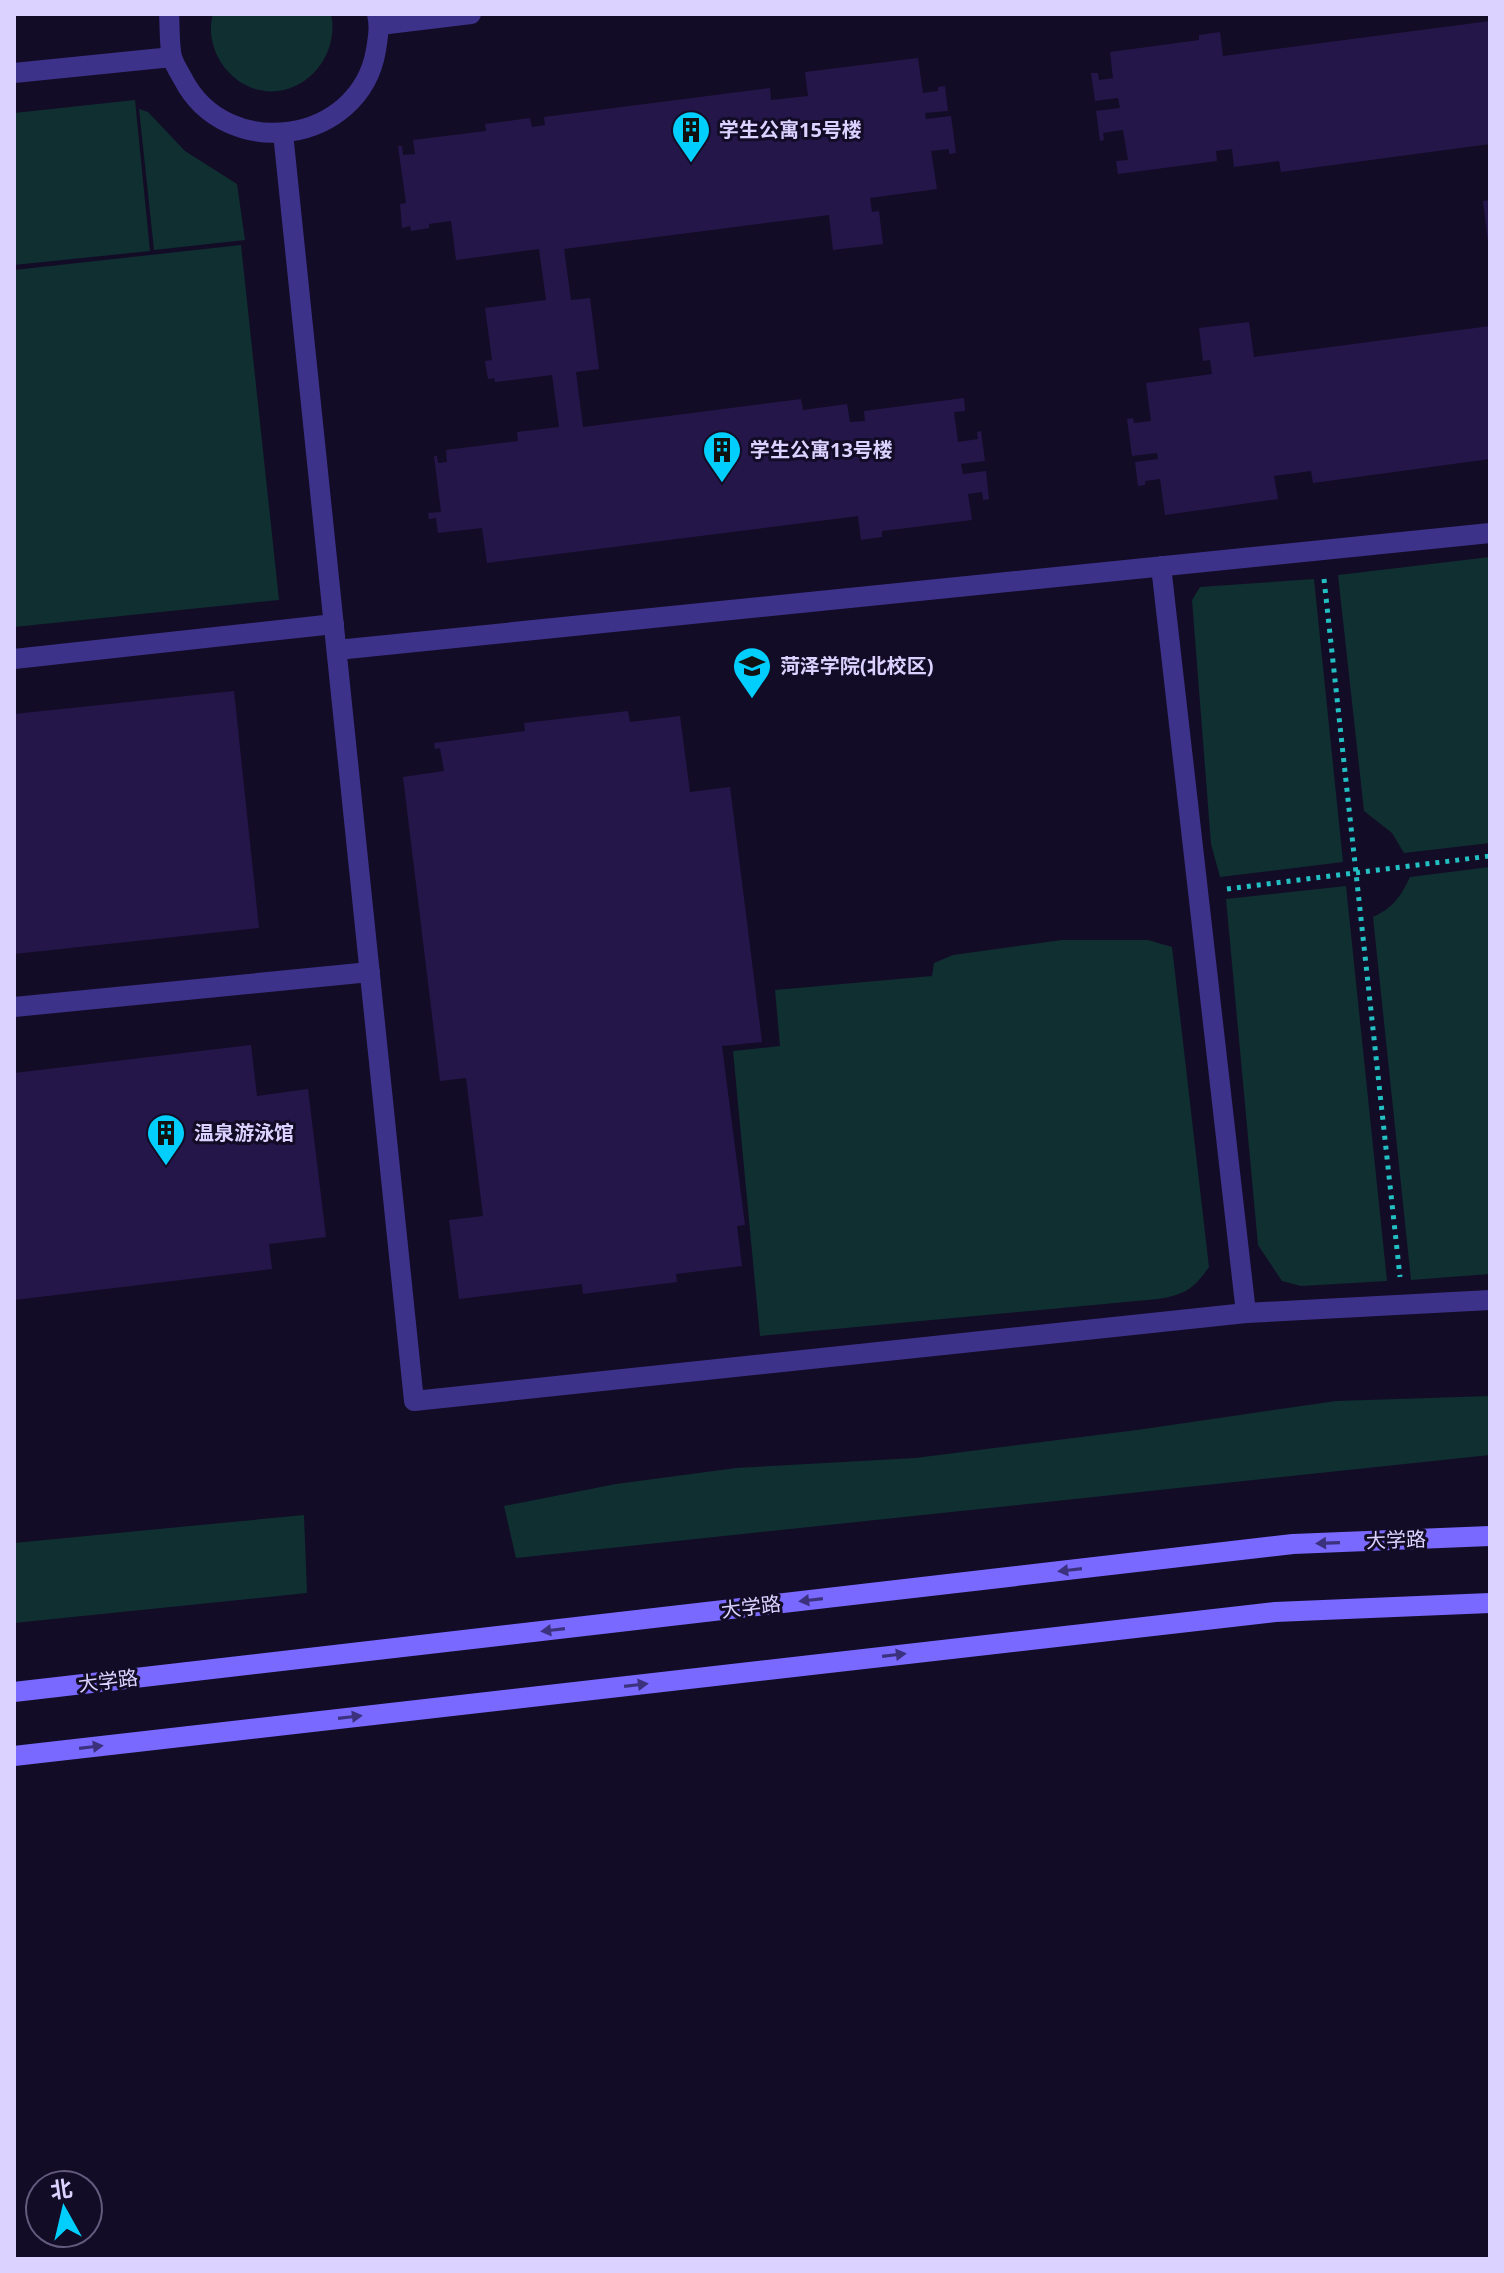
<svg xmlns="http://www.w3.org/2000/svg" width="1504" height="2273" font-family="'Open Sans','Noto Sans SC',sans-serif">
<rect width="100%" height="100%" fill="#130c26"/>
<!-- green -->
<path fill="#0f2f31" d="M 213,14 L 331,14 C 339,49 314,87 278,91 C 236,96 202,52 213,14 Z
M 135,100 L 150,251 L 14,265 L 14,113 Z
M 139,109 L 148,112 L 185,151 L 237,184 L 245,240 L 154,250 Z
M 241,245 L 279,600 L 14,627 L 14,270 Z
M 1490,557 L 1490,843 L 1404,853 L 1392,833 L 1364,811 L 1338,575 Z
M 1314,579 L 1343,862 L 1220,877 L 1211,844 L 1192,600 L 1200,587 Z
M 1490,867 L 1490,1274 L 1411,1280 L 1373,917 C 1393,908 1401,896 1410,877 Z
M 1346,886 L 1387,1281 L 1301,1286 L 1282,1281 L 1258,1245 L 1226,899 Z
M 1062,940 L 1148,940 L 1172,947 L 1209,1267 C 1194,1289 1184,1295 1158,1299 L 760,1336 L 733,1051 L 780,1046 L 775,990 L 932,976 L 934,963 L 953,955 Z
M 1490,1396 L 1490,1455 L 516,1558 L 504,1506 L 616,1484 L 736,1468 L 915,1458 L 1137,1430 L 1336,1401 Z
M 304,1515 L 307,1593 L 14,1623 L 14,1543 Z"/>
<!-- building -->
<path fill="#251649" d="M 1490,21 L 1490,144 L 1281,172 L 1279,161 L 1234,167 L 1232,149 L 1216,151 L 1217,161 L 1118,174 L 1116,161 L 1128,160 L 1123,130 L 1103,133 L 1104,140 L 1100,141 L 1096,111 L 1120,108 L 1118,98 L 1095,101 L 1091,73 L 1098,73 L 1099,80 L 1113,78 L 1110,52 L 1199,40 L 1199,35 L 1220,32 L 1223,56 Z
M 918,58 L 923,93 L 938,91 L 938,87 L 945,86 L 948,111 L 925,113 L 926,119 L 951,116 L 956,153 L 949,154 L 949,149 L 931,151 L 937,189 L 870,198 L 872,212 L 879,211 L 883,244 L 833,250 L 829,215 L 564,249 L 571,300 L 590,298 L 599,369 L 576,372 L 583,427 L 801,399 L 803,410 L 847,404 L 850,422 L 865,421 L 864,411 L 964,398 L 965,411 L 954,412 L 958,442 L 978,439 L 977,432 L 981,431 L 985,461 L 961,464 L 963,474 L 986,471 L 989,499 L 983,500 L 982,492 L 968,494 L 972,520 L 882,531 L 882,537 L 861,540 L 858,516 L 487,563 L 482,528 L 438,533 L 436,518 L 429,519 L 428,513 L 441,512 L 434,456 L 437,456 L 438,463 L 447,462 L 446,450 L 518,441 L 517,432 L 559,427 L 552,375 L 495,382 L 494,378 L 488,379 L 485,361 L 492,360 L 485,308 L 546,300 L 539,249 L 456,260 L 451,221 L 429,224 L 429,228 L 411,231 L 410,226 L 402,228 L 400,204 L 406,203 L 398,146 L 402,146 L 403,155 L 415,154 L 413,140 L 486,131 L 485,124 L 530,118 L 532,127 L 545,125 L 544,117 L 770,88 L 771,100 L 808,96 L 805,72 Z
M 1490,200 L 1490,242 L 1488,242 L 1483,201 Z
M 1249,322 L 1254,357 L 1490,326 L 1490,459 L 1313,483 L 1311,471 L 1274,476 L 1278,499 L 1165,515 L 1160,479 L 1145,481 L 1145,485 L 1138,486 L 1135,462 L 1158,459 L 1157,453 L 1132,456 L 1127,419 L 1133,418 L 1134,423 L 1151,421 L 1146,383 L 1212,374 L 1210,360 L 1203,361 L 1199,328 Z
M 234,691 L 259,928 L 14,954 L 14,714 Z
M 628,711 L 630,722 L 680,716 L 690,792 L 730,787 L 762,1042 L 722,1046 L 745,1225 L 737,1226 L 742,1266 L 676,1274 L 677,1282 L 583,1294 L 582,1284 L 459,1299 L 449,1220 L 483,1216 L 466,1078 L 440,1081 L 403,777 L 444,771 L 440,748 L 435,749 L 434,743 L 525,731 L 524,723 Z
M 251,1045 L 257,1096 L 308,1089 L 326,1237 L 269,1244 L 272,1269 L 14,1300 L 14,1073 Z"/>
<g fill="none" stroke-linecap="round" stroke-linejoin="round">
<!-- path -->
<path stroke="#22bfc3" stroke-width="5" stroke-dasharray="4 6" stroke-linecap="butt" d="M 1324,579 L 1400,1277
M 1227,889 L 1490,856"/>
<!-- service -->
<path stroke="#3d328a" stroke-width="20" d="M 1161,566 L 1246,1313
M 337,650 L 1490,533
M 14,659 L 334,624
M 14,1007 L 370,972"/>
<!-- minor -->
<path stroke="#3d328a" stroke-width="20" d="M 169,14 C 170,27 169,44 172,57 C 174,64 179,72 183,79 C 226,163 360,145 376,50 C 378,37 380,27 377,14
M 380,25 L 471,14
M 14,73 L 172,57
M 283,133 L 414,1401 L 1246,1313 L 1490,1300"/>
<!-- secondary -->
<path stroke="#7969ff" stroke-width="20" d="M 14,1692 L 1293,1544 L 1490,1536
M 14,1756 L 1275,1612 L 1490,1603"/>
</g>
<!-- one-way arrows -->
<defs><path id="oneway-solid" d="M-6-.8H1V-3.2L6.5 0L1 3.2V.8H-6Z" transform="scale(2)"/></defs>
<g fill="#3c317d">
<use href="#oneway-solid" transform="translate(1328 1543) rotate(178)"/>
<use href="#oneway-solid" transform="translate(1070 1570) rotate(173)"/>
<use href="#oneway-solid" transform="translate(811 1600) rotate(173)"/>
<use href="#oneway-solid" transform="translate(553 1630) rotate(173)"/>
<use href="#oneway-solid" transform="translate(894 1655) rotate(-7)"/>
<use href="#oneway-solid" transform="translate(636 1685) rotate(-7)"/>
<use href="#oneway-solid" transform="translate(350 1717) rotate(-7)"/>
<use href="#oneway-solid" transform="translate(91 1747) rotate(-7)"/>
</g>
<!-- icons -->
<defs>
<symbol id="building-pin" viewBox="-11 -11 22 30"><path d="M0 17L-7.5 6A9.5 9.5 0 1 1 7.5 6Z" fill="#00cefd" stroke="#130c26"/><path d="M-4-6H4V6H1V3H-1V6H-4ZM-2.5-4.3h1.7v1.8h-1.7ZM.8-4.3h1.7v1.8H.8ZM-2.5-1h1.7V.8h-1.7ZM.8-1h1.7V.8H.8Z" fill="#111"/></symbol>
<symbol id="university-pin" viewBox="-11 -11 22 30"><path d="M0 17L-7.5 6A9.5 9.5 0 1 1 7.5 6Z" fill="#00cefd" stroke="#130c26"/><path d="M0-5L7-2L0 1L-7-2ZM-4 1L0 2.5L4 1V4Q0 6-4 4Z" fill="#111"/></symbol>
</defs>
<g fill-rule="evenodd">
<use href="#building-pin" x="669" y="108" width="44" height="60"/>
<use href="#building-pin" x="700" y="428" width="44" height="60"/>
<use href="#university-pin" x="730" y="644" width="44" height="60"/>
<use href="#building-pin" x="144" y="1111" width="44" height="60"/>
</g>
<g text-anchor="middle" stroke-width="6" stroke-linejoin="round" paint-order="stroke">
<!-- poi labels -->
<g font-size="20" font-weight="bold" fill="#dbd2ff" stroke="#130c26" text-anchor="start">
<text x="719" y="137">学生公寓15号楼</text>
<text x="750" y="457">学生公寓13号楼</text>
<text x="780" y="673">菏泽学院(北校区)</text>
<text x="194" y="1140">温泉游泳馆</text>
</g>
<!-- street labels -->
<g font-size="20" fill="#dbd2ff" stroke="#130c26">
<text transform="translate(1396 1540) rotate(-2)" y="7">大学路</text>
<text transform="translate(751 1607) rotate(-7)" y="7">大学路</text>
<text transform="translate(108 1681) rotate(-7)" y="7">大学路</text>
</g>
</g>
<!-- border -->
<rect width="1504" height="2273" fill="none" stroke="#dbd2ff" stroke-width="32"/>
<!-- north arrow -->
<g transform="translate(64 2209) rotate(352)"><circle r="38" fill="#130c26" stroke="#635b7d" stroke-width="2"/>
<path d="M0-6L14 30L0 20L-14 30Z" fill="#00cefd"/>
<text y="-12" font-size="22" font-weight="bold" text-anchor="middle" fill="#dbd2ff">北</text>
</g>
</svg>
